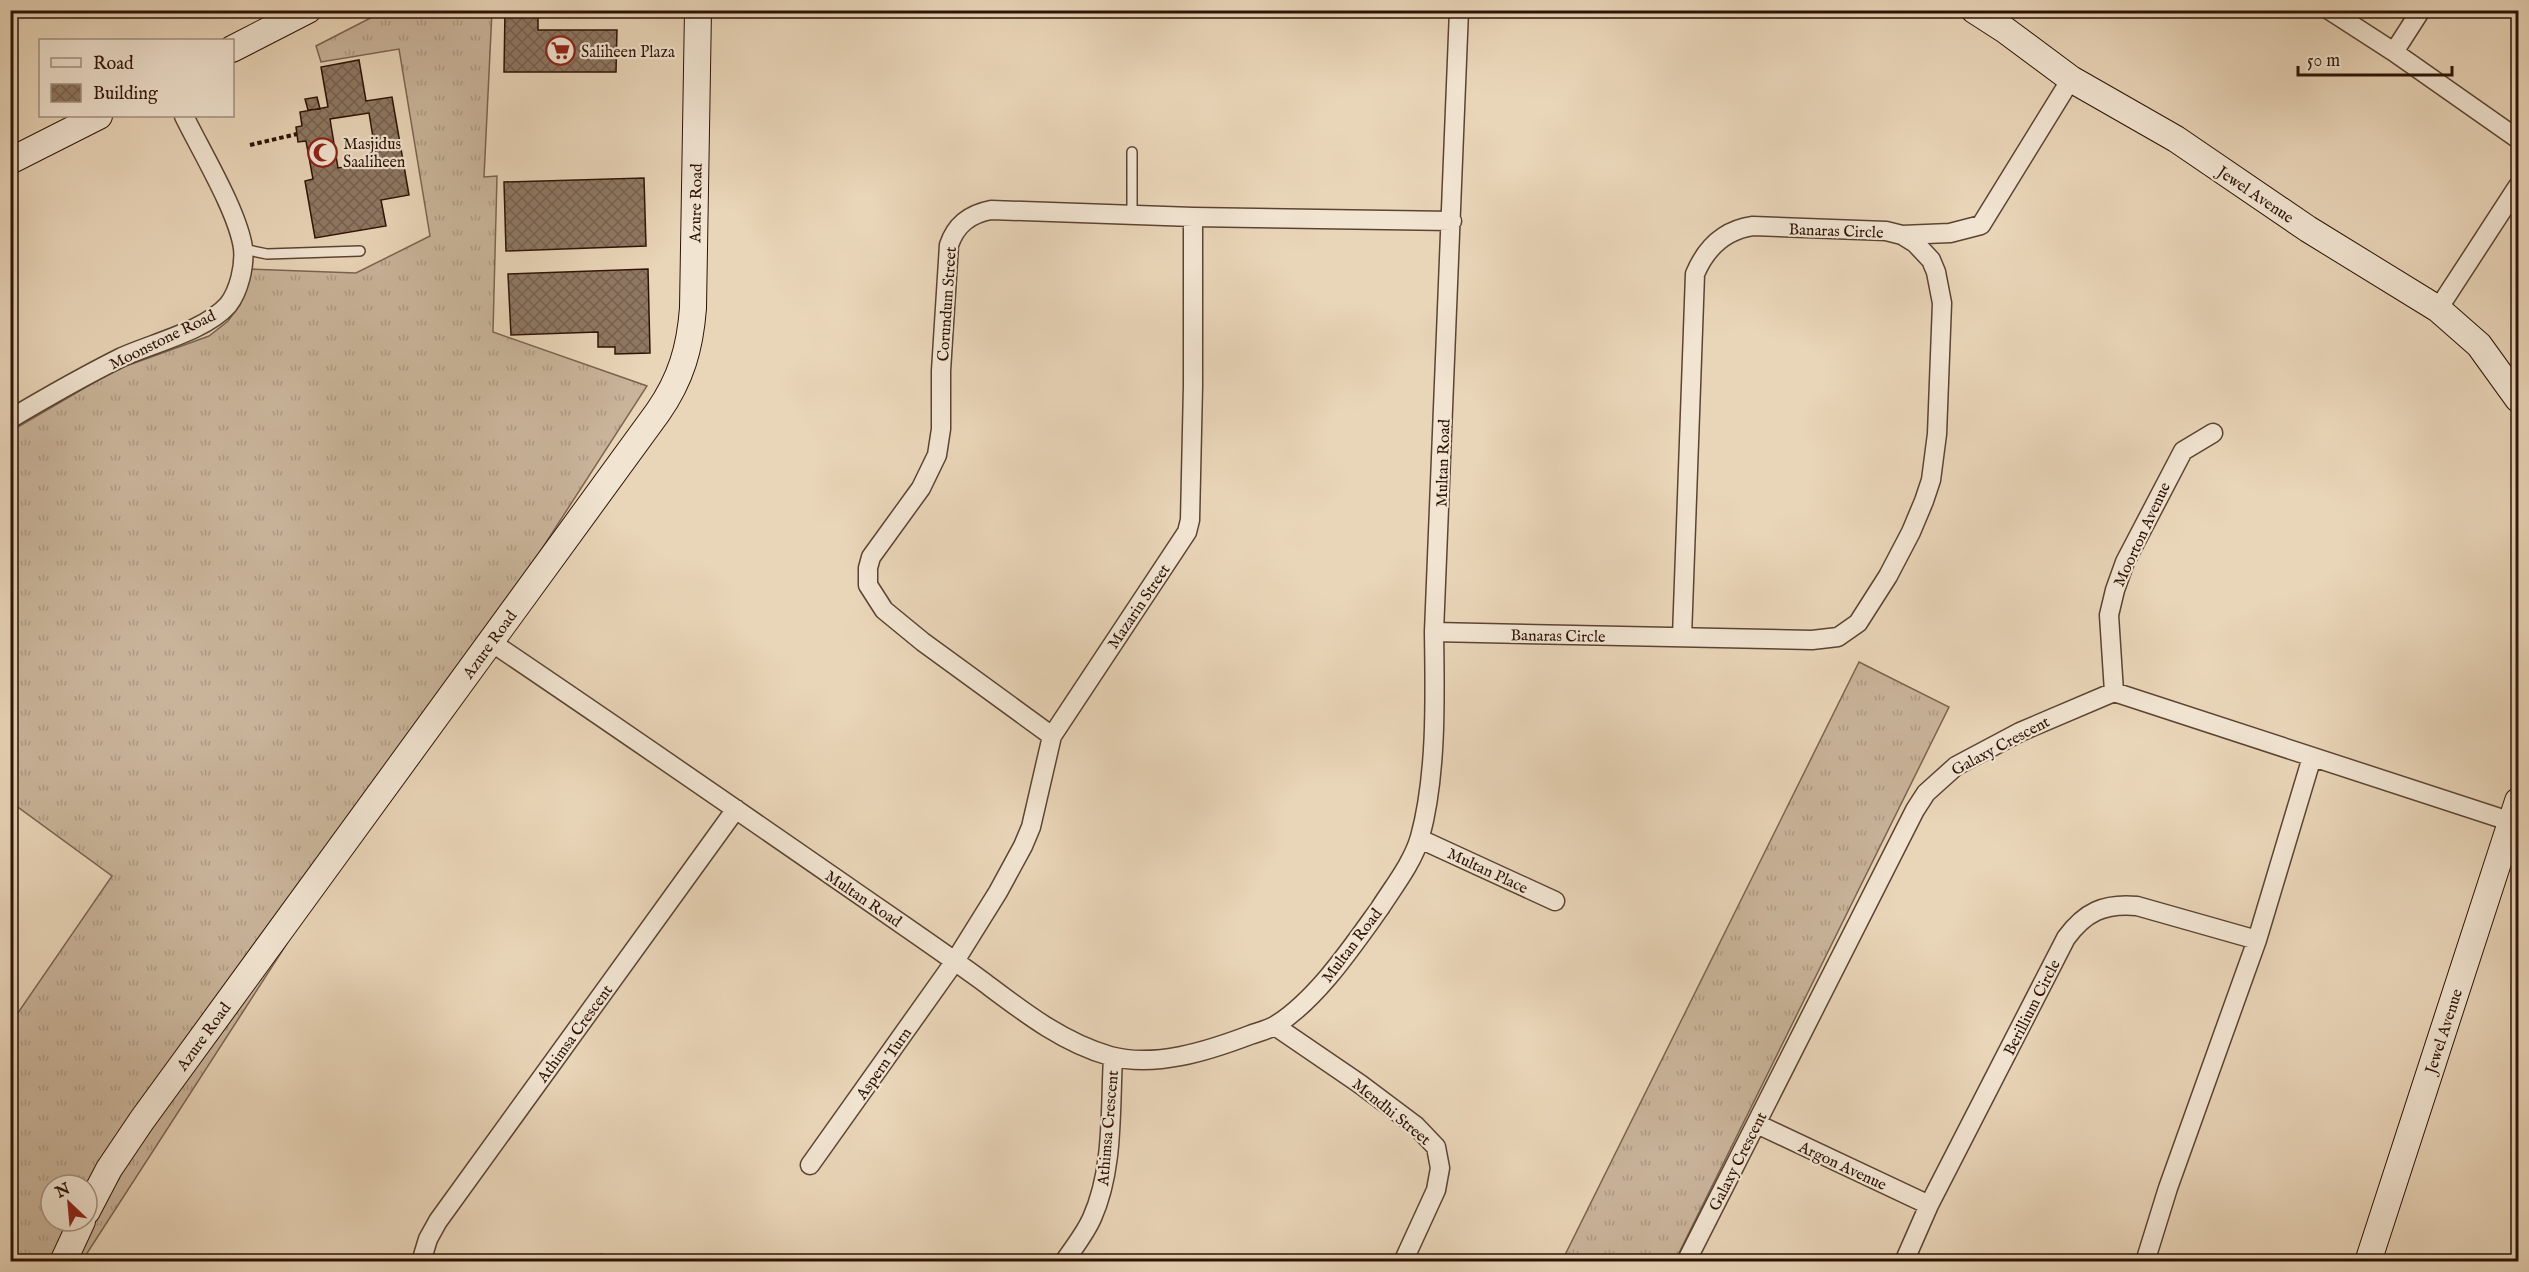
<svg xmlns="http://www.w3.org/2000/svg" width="2529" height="1272" font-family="'IM FELL English',serif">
<defs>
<pattern id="grass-tufts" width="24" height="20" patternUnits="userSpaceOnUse" patternTransform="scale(1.5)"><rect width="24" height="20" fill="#c9b49a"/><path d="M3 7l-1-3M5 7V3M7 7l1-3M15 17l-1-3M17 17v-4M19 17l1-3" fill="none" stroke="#ad9a83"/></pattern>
<pattern id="building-cross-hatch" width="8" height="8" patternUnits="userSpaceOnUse" patternTransform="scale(1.5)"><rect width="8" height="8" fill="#8f7863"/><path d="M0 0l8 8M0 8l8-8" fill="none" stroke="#756150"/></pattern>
</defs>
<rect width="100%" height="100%" fill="#e9d5b8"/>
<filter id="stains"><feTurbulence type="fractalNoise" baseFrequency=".00333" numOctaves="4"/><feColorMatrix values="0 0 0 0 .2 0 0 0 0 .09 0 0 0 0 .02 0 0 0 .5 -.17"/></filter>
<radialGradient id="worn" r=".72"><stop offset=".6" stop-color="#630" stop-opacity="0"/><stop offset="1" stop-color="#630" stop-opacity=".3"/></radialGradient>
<!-- grass -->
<path fill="url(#grass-tufts)" stroke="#7b6450" stroke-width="1.5" fill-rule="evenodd" d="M 440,10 L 492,11 L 484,177 L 497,176 L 493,332 L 647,386 L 82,1261 L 11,1261 L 11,1023 L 112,876 L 11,802 L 11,431 L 115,370 L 209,336 L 228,321 L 240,305 L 250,269 L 356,273 L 430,236 L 399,49 L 321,62 L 316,46 L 384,11 L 393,11 L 394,16 ZM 51,1185 L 87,1185 L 87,1221 L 51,1221 Z
M 1859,662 L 1949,707 L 1675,1261 L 1562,1261 Z"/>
<!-- building -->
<path fill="url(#building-cross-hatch)" stroke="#2d1306" stroke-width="1.5" fill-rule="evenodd" d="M 505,10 L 538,10 L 538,30 L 617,30 L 616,72 L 504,72 Z
M 359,60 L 366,101 L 392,97 L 409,195 L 381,200 L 386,226 L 315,238 L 305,181 L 313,179 L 306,141 L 298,142 L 296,127 L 302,126 L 300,112 L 328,107 L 321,67 ZM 369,113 L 377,162 L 338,168 L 330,119 Z
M 317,97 L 320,109 L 308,110 L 305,99 Z
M 644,178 L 646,246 L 506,251 L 504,182 Z
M 648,269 L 650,353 L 615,354 L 615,347 L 598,347 L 598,332 L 511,335 L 508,274 Z
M 602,1254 L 613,1262 L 590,1262 L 596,1256 Z"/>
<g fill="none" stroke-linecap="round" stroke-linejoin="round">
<defs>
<path id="lane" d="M 1132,152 L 1132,215
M 243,249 L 267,254 L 360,251"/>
<path id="street" d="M 2329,10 L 2394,52 L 2518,139
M 2394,52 L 2421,10
M 1902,235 L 1950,233 L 1981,225 L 2071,79
M 2438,309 L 2518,186
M 10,419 C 47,397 84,376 122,357 C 153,343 205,331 228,305 C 239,291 245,266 243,248 C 238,212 201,151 184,116
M 1434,632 L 1812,640 L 1838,637 L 1858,623 L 1888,576 L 1911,532 L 1924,501 L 1931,480 L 1937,434 L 1942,303 L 1936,272 L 1931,260 L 1915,243 L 1902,235 L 1886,231 L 1753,226 C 1724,230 1706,248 1695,274 L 1682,637
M 491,642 C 629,735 766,830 903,925 C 929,943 955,961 981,980 C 1021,1010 1061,1042 1110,1056 C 1155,1068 1208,1051 1250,1035 C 1258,1032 1268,1030 1276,1025 C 1317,999 1352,947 1380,908 C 1394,886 1413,862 1420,837 C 1437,775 1435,696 1434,632 L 1459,10
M 2114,692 L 2109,615 L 2115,590 L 2125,562 L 2183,451 L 2213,433
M 1052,736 L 923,642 L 884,610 L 868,585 L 868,568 L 871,557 L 921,488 L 937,455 L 941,429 L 941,371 L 949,245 C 956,224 970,214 991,210 L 1193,217 L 1452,221
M 1420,839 L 1555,901
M 1275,1026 L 1360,1084 L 1416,1126 L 1436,1147 L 1440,1168 L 1436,1190 L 1403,1262
M 1757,1124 L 1929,1205
M 810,1165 L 955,961 L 998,892 L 1023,846 L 1031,827 L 1052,736 L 1187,532 L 1190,520 L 1193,386 L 1193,217
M 421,1262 L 428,1239 L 438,1221 L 736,809
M 1064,1262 C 1074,1247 1085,1234 1092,1218 C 1114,1169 1110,1110 1113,1057
M 1686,1262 L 1915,810 L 1926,793 L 1956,766 L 2020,732 L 2114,692 L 2512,822
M 1904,1262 L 1929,1205 L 2066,938 C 2085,912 2104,903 2137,906 L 2257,940
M 2145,1262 L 2168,1188 L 2257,940 L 2312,757"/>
<path id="secondary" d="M 1974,10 L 2005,30 L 2071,79 L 2176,139 L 2308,229 L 2438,309 L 2479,345 L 2518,399
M 232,49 L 308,10
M 10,161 L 99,116
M 87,1211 L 109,1169 L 142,1120 L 658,412 C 681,379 690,348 693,308 L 698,10
M 63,1262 L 82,1221
M 2368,1262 L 2518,801"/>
</defs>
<!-- lane casing -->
<use href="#lane" stroke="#5c4432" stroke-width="12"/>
<!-- street casing -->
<use href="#street" stroke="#5c4432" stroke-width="21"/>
<!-- secondary casing -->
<use href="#secondary" stroke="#2d1306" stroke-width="28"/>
<!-- path -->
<path stroke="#2d1306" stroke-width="4" stroke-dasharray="4.5 3" stroke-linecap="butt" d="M 250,145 L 297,134"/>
<!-- lane -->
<use href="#lane" stroke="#f1e4d1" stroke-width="9"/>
<!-- street -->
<use href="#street" stroke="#f1e4d1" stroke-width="18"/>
<!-- secondary -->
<use href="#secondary" stroke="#f1e4d1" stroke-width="26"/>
</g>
<!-- icons -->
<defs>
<symbol id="supermarket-ring" viewBox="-11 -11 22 22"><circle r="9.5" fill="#f1e4d1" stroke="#8f2418" stroke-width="1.5"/><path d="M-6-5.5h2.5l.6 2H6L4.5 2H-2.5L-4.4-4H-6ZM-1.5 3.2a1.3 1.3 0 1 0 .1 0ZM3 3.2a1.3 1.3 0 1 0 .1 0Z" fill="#8f2418"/></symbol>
<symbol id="mosque-ring" viewBox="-11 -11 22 22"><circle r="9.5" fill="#f1e4d1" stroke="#8f2418" stroke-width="1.5"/><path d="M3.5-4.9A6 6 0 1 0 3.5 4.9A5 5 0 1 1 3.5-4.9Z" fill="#8f2418"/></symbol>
</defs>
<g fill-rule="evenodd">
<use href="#supermarket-ring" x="544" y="34" width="33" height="33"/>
<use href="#mosque-ring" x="306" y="136" width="33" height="33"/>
</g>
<g text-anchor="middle" stroke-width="4.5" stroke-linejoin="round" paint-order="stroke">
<!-- poi labels -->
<g font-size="16" fill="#2d1306" stroke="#f1e4d1" text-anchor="start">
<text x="581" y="57">Saliheen Plaza</text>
<text x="343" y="149">Masjidus<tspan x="343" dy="18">Saaliheen</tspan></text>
</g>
<!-- street labels -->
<g font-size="16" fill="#2d1306" stroke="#f1e4d1">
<text transform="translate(2256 194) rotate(34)" y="6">Jewel Avenue</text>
<text transform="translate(695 203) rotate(-89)" y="6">Azure Road</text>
<text transform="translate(1836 230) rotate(2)" y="6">Banaras Circle</text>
<text transform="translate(946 304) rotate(-86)" y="6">Corundum Street</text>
<text transform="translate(162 339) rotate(-26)" y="6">Moonstone Road</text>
<text transform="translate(1442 463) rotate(-88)" y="6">Multan Road</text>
<text transform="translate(2141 534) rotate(-65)" y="6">Moorton Avenue</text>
<text transform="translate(1138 606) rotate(-56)" y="6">Mazarin Street</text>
<text transform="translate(1558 635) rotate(1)" y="6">Banaras Circle</text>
<text transform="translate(489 644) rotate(-54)" y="6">Azure Road</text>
<text transform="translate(2000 745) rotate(-28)" y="6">Galaxy Crescent</text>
<text transform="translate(1488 870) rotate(25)" y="6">Multan Place</text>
<text transform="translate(864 898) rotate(34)" y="6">Multan Road</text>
<text transform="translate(1351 945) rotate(-53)" y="6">Multan Road</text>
<text transform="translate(2031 1007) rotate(-63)" y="6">Berillium Circle</text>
<text transform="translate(2443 1031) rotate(-72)" y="6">Jewel Avenue</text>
<text transform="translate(574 1033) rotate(-54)" y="6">Athimsa Crescent</text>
<text transform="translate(203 1036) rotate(-54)" y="6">Azure Road</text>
<text transform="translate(883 1063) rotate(-55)" y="6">Aspern Turn</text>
<text transform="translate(1392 1111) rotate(39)" y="6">Mendhi Street</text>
<text transform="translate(1107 1128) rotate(-85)" y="6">Athimsa Crescent</text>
<text transform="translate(1737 1161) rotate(-63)" y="6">Galaxy Crescent</text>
<text transform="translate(1843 1165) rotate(25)" y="6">Argon Avenue</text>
</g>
</g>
<!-- margin -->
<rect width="2529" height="1272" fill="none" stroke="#e9d5b8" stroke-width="36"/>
<rect x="12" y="12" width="2505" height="1248" fill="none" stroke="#2d1306" stroke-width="3"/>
<rect x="18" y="18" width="2493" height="1236" fill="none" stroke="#2d1306" stroke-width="1.5"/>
<!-- legend -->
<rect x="39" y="39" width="195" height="78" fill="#f1e4d1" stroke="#a39080" stroke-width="1.5"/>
<rect x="51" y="58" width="30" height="9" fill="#f1e4d1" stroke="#a39080" stroke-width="1.5"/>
<text x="93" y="69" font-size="18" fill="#2d1306">Road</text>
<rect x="51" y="84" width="30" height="18" fill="url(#building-cross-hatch)" stroke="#a39080" stroke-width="1.5"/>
<text x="93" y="99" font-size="18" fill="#2d1306">Building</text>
<!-- north arrow -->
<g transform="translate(69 1203) rotate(334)"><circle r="28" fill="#f1e4d1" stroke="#a39080" stroke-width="1.5"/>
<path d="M0-4.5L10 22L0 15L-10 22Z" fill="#8f2418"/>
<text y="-9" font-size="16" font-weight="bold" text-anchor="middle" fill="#2d1306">N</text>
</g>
<!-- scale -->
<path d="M2298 66v9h154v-9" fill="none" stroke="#2d1306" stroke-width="3"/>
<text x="2307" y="66" font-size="18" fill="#2d1306" stroke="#f1e4d1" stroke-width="4.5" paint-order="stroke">50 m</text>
<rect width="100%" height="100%" filter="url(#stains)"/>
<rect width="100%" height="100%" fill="url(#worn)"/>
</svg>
